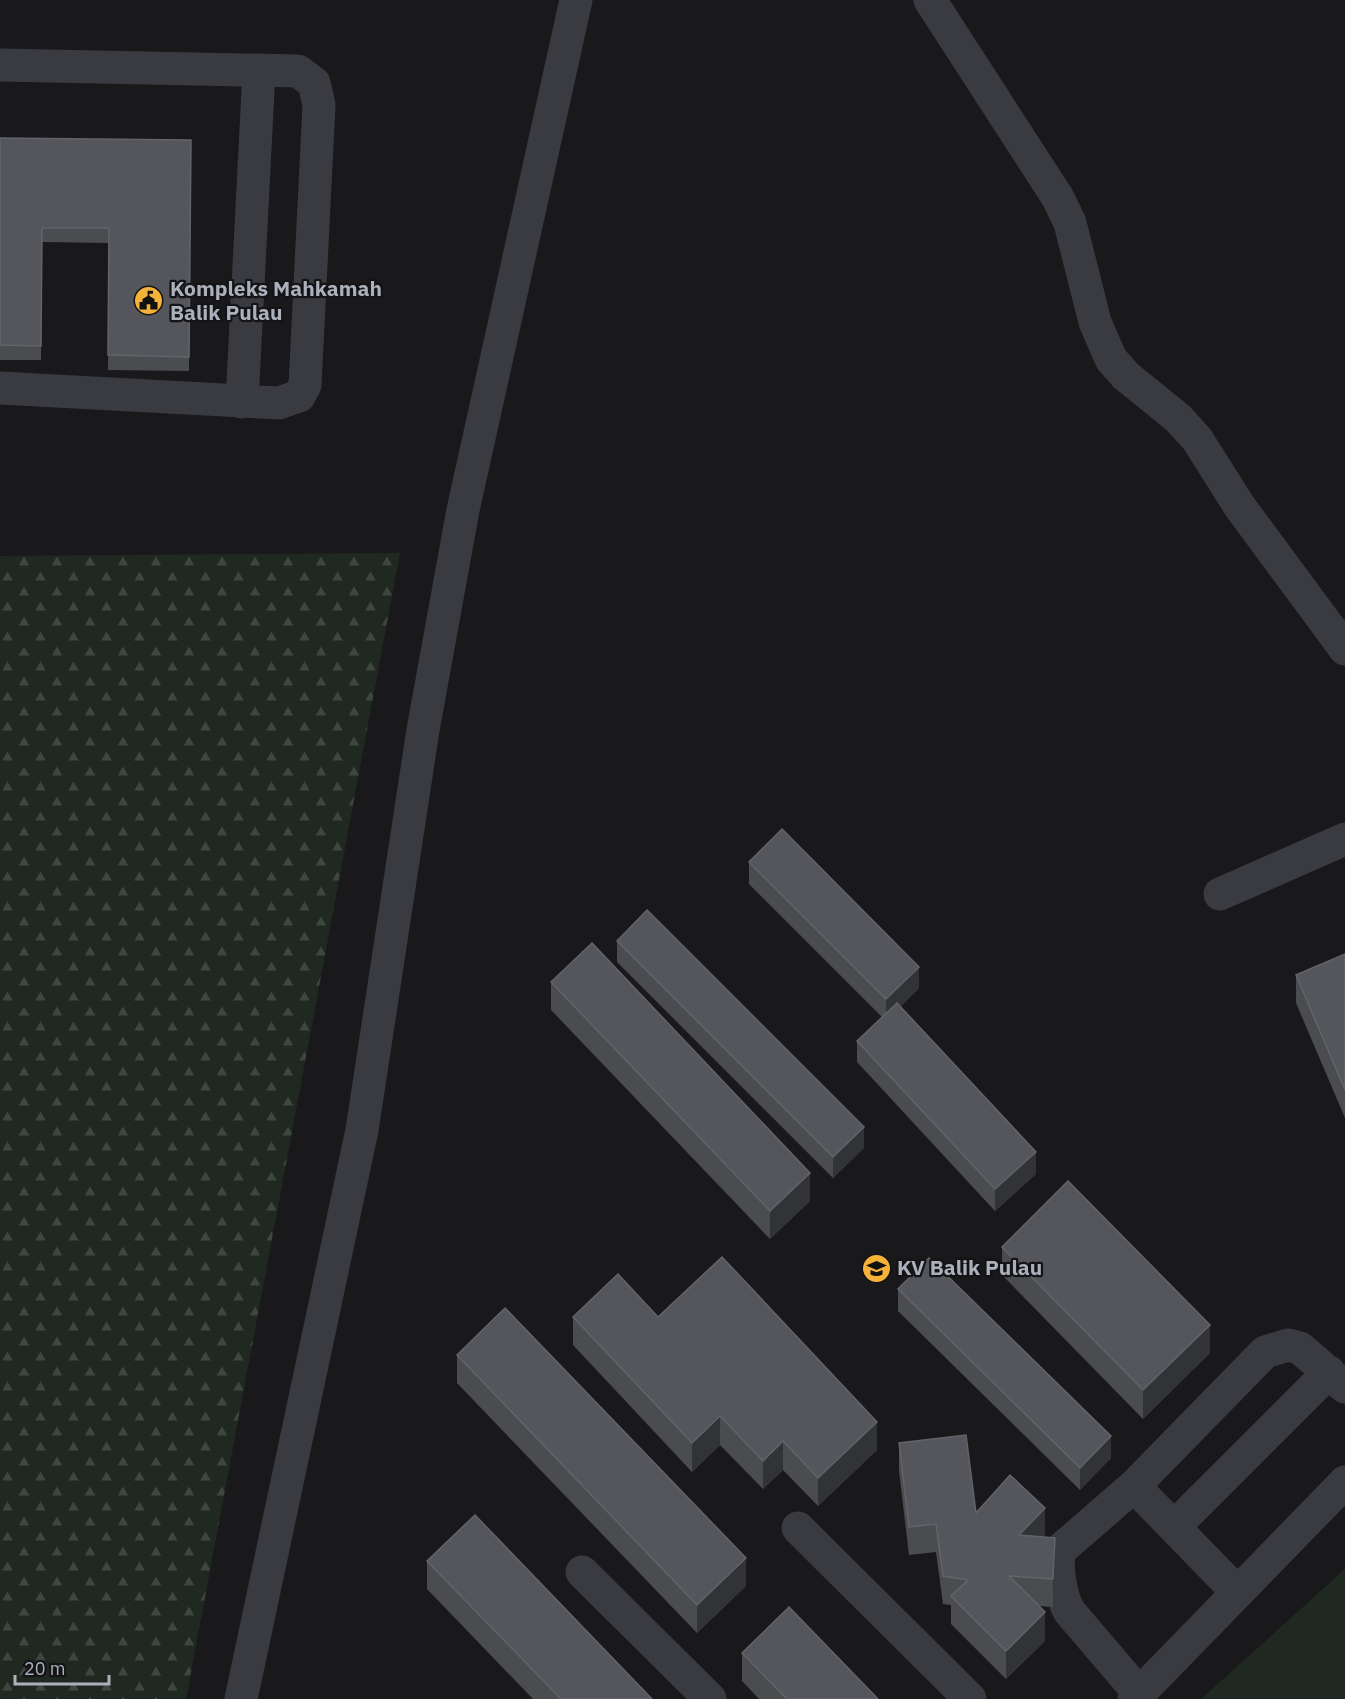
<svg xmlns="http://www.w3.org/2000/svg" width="1345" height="1699" font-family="'IBM Plex Sans',sans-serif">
<defs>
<pattern id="forest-firs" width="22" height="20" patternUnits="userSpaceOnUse" patternTransform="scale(1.5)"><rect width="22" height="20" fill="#202921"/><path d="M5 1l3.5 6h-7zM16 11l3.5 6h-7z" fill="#3e463f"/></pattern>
</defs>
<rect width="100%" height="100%" fill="#19191b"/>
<!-- forest -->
<path fill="url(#forest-firs)" d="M 400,553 L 186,1699 L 0,1699 L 0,556 Z"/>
<!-- pitch -->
<path fill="#202921" d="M 1345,1569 L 1345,1699 L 1201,1699 Z"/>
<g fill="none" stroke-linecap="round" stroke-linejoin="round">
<!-- minor -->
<path stroke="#3a3b40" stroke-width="33" d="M 930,0 L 1058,198 L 1070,223 L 1095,322 L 1111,359 L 1126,376 L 1178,418 L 1197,439 L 1240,507 L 1345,649
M 0,65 L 298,71 L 314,83 L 319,105 L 305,385 L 299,396 L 279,403 L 0,388
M 242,402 L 259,71
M 1220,894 L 1345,839
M 1134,1486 L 1237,1592
M 1174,1527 L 1329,1372
M 798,1528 L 970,1699
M 582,1572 L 710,1699
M 1139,1693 L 1069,1611 C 1060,1594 1057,1569 1059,1551 L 1134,1486 L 1265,1352 L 1288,1345 L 1300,1348 L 1345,1387
M 241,1699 L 362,1130 L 423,730 L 463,510 L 576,0
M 1134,1699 L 1345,1482"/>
</g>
<!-- wall -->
<path fill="#4a4c50" d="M 0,138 L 191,140 L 189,371 L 108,370 L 109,243 L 42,242 L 41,360 L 0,360 Z
M 749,862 L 919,988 L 900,1007 L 1036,1174 L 995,1211 L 857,1062 L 857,1041 L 882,1017 L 749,884 Z
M 617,941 L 864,1148 L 833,1178 L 617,962 Z
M 1345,954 L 1345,1118 L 1296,1003 L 1296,975 Z
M 551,982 L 810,1201 L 770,1239 L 551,1010 Z
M 1002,1247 L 1210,1353 L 1143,1419 L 1002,1275 Z
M 898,1289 L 1111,1458 L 1080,1490 L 898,1311 Z
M 573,1317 L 658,1317 L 877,1450 L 818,1506 L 783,1470 L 763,1489 L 720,1445 L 692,1472 L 573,1345 Z
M 457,1355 L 746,1586 L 697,1633 L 457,1383 Z
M 899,1443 L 976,1513 L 1045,1536 L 1044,1537 L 1055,1566 L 1053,1607 L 1039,1606 L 1045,1641 L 1006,1679 L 951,1624 L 951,1605 L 943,1604 L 936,1552 L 909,1555 L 899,1471 Z
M 427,1561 L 652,1699 L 533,1699 L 427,1589 Z
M 742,1653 L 878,1699 L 759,1699 L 742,1681 Z"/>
<!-- shaded-wall -->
<path fill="#323336" d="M 919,967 L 919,988 L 886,1021 L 886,999 Z
M 864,1127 L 864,1148 L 833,1178 L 833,1157 Z
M 1036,1152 L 1036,1174 L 995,1211 L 995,1189 Z
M 810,1173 L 810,1201 L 770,1239 L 770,1211 Z
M 1210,1325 L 1210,1353 L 1143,1419 L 1143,1390 Z
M 720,1416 L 720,1445 L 692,1472 L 692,1443 Z
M 877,1422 L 877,1450 L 818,1506 L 818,1478 Z
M 1111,1436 L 1111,1458 L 1080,1490 L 1080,1468 Z
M 783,1441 L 783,1470 L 763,1489 L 763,1461 Z
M 1045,1508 L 1045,1536 L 1019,1564 L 1019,1535 Z
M 1055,1538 L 1055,1566 L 1053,1607 L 1053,1579 Z
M 746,1558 L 746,1586 L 697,1633 L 697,1605 Z
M 1045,1612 L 1045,1641 L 1006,1679 L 1006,1651 Z"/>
<!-- building -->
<path fill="#55565c" stroke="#62646a" stroke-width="1.5" d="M 0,138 L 191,140 L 189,357 L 108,355 L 109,228 L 42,228 L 41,346 L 0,345 Z
M 782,829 L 919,967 L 886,999 L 749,862 Z
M 647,910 L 864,1127 L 833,1157 L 617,941 Z
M 592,943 L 810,1173 L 770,1211 L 551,982 Z
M 1345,954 L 1345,1090 L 1296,975 Z
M 897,1003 L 1036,1152 L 995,1189 L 857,1041 Z
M 1068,1181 L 1210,1325 L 1143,1390 L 1002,1247 Z
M 722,1257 L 877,1422 L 818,1478 L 783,1441 L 763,1461 L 720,1416 L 692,1443 L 573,1317 L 618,1274 L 658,1317 Z
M 929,1258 L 1111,1436 L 1080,1468 L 898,1289 Z
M 505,1308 L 746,1558 L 697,1605 L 457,1355 Z
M 966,1435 L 976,1513 L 1010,1475 L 1045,1508 L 1019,1535 L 1055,1538 L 1053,1579 L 1009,1576 L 1045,1612 L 1006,1651 L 951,1596 L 968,1580 L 943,1576 L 936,1524 L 909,1527 L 899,1443 Z
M 475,1515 L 652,1699 L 561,1699 L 427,1561 Z
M 789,1607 L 878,1699 L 787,1699 L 742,1653 Z"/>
<!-- icons -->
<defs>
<symbol id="civic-disc" viewBox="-11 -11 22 22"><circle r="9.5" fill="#f4b238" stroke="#141416"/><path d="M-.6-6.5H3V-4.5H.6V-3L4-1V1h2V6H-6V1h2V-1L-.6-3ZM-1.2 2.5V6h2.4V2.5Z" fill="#111"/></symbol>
<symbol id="university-disc" viewBox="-11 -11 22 22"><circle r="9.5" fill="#f4b238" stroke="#141416"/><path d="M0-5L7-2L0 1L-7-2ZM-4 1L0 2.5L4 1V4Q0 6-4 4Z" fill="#111"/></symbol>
</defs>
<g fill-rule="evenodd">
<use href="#civic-disc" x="132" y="284" width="33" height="33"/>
<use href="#university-disc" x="860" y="1252" width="33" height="33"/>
</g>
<g text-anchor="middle" stroke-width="4.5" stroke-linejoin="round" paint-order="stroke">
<!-- poi labels -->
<g font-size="21" font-weight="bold" fill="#abb0bb" stroke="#141416" text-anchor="start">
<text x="170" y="296">Kompleks Mahkamah<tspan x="170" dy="24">Balik Pulau</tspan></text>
<text x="897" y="1275">KV Balik Pulau</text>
</g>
</g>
<!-- scale -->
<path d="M15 1675v9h94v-9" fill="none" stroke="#abb0bb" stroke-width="3"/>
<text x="24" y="1675" font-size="18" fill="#abb0bb" stroke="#141416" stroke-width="4.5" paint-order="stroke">20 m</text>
</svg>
